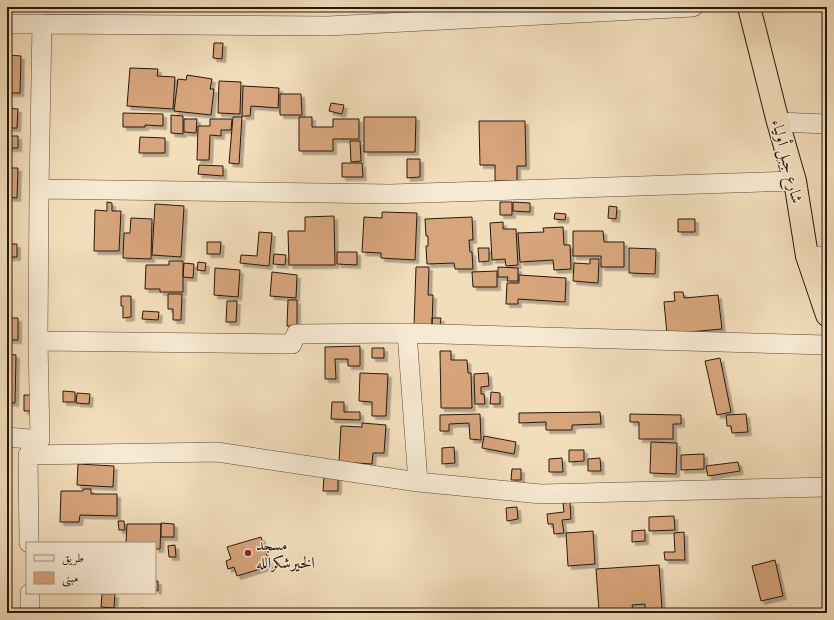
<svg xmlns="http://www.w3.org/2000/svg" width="834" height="620" font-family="'IM FELL DW Pica',Amiri,serif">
<defs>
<filter id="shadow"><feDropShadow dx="3.5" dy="3.5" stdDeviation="0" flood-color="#0004"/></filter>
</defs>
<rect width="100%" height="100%" fill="#f3debc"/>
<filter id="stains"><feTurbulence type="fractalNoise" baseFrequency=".005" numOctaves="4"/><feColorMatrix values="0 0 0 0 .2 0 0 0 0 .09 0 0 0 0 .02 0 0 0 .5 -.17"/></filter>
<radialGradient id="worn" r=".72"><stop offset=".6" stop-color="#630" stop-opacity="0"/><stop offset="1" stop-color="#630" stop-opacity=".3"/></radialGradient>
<!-- building -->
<path fill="#d7a57c" stroke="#28180e" filter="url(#shadow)" d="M 214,43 L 223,43 L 222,59 L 213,58 Z
M 7,55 L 21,56 L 20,93 L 7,93 Z
M 130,68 L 158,69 L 157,76 L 175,77 L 173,109 L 127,106 Z
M 187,75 L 212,79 L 210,89 L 214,89 L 211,115 L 174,111 L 178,79 L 186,80 Z
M 219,81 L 241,82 L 240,114 L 218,113 Z
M 243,86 L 279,88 L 278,108 L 251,106 L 250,116 L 242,116 Z
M 280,94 L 301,94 L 302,115 L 280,115 Z
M 331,103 L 344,105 L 342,114 L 329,111 Z
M 7,108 L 18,109 L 17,128 L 9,128 L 9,116 L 7,116 Z
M 123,113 L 163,114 L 163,126 L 145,125 L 145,127 L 123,127 Z
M 171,115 L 183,116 L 183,134 L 171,133 Z
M 233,117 L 242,117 L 239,164 L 229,163 Z
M 299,117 L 312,117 L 312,127 L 333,127 L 333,119 L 359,119 L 359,139 L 333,139 L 333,151 L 299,151 Z
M 364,117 L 416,117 L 415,152 L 364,152 Z
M 184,119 L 197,119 L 196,133 L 184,132 Z
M 210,119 L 232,119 L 231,130 L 221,130 L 221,136 L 210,135 L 209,160 L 197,160 L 198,126 L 210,126 Z
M 479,121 L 525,121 L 526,166 L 517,166 L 517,181 L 495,181 L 495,165 L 480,165 Z
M 7,136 L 18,136 L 18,148 L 7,148 Z
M 140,137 L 165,138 L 165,153 L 139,153 Z
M 350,141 L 360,141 L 361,161 L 351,162 Z
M 407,159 L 420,159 L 420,177 L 407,178 Z
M 342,163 L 362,163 L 363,177 L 342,177 Z
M 199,165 L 223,166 L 223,176 L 198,174 Z
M 7,168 L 18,168 L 17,198 L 7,197 Z
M 107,202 L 112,203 L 112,211 L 121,211 L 119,251 L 94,251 L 95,210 L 107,211 Z
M 500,202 L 512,202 L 512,215 L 500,215 Z
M 513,202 L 530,203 L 530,212 L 513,211 Z
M 155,204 L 184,206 L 181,257 L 152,255 Z
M 609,206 L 617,207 L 616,219 L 608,218 Z
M 382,212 L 417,213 L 415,260 L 381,258 L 381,253 L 362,252 L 364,217 L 382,218 Z
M 555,213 L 566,214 L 565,220 L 554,219 Z
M 334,216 L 335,265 L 289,265 L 288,231 L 305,231 L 305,217 Z
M 472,217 L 473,240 L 469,240 L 470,252 L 472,252 L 473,269 L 455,269 L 454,263 L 427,264 L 426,246 L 428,246 L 428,236 L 426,236 L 425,219 Z
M 131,218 L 152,219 L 151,259 L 123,258 L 124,233 L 130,233 Z
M 678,219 L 695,219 L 695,232 L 678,232 Z
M 503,222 L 503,229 L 516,229 L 518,265 L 506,266 L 505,259 L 492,260 L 490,223 Z
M 563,227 L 564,245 L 570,245 L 571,269 L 554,270 L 553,260 L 520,262 L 518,233 L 544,232 L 543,228 Z
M 573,231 L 603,231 L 604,242 L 624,242 L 624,267 L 601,267 L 601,256 L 573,256 Z
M 259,232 L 272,233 L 269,266 L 240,263 L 241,255 L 257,256 Z
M 207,242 L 221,242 L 220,254 L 207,254 Z
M 7,244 L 17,244 L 17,257 L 7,257 Z
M 478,248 L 489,248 L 489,261 L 479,262 Z
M 629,248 L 656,249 L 655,274 L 629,273 Z
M 337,252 L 357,252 L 357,265 L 337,264 Z
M 274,254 L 286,255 L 285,265 L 273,264 Z
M 590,259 L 599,259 L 598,283 L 573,281 L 574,263 L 590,264 Z
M 169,261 L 183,261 L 183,292 L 160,292 L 160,289 L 145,289 L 146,265 L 169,265 Z
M 198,262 L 206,263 L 205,271 L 197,270 Z
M 184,263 L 194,264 L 193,278 L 183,277 Z
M 416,267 L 429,267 L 428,295 L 433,295 L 432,326 L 414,326 Z
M 498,267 L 518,268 L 518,281 L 507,281 L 508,277 L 498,277 Z
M 215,268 L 240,270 L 238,297 L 214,295 Z
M 497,271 L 497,287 L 473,287 L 472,272 Z
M 272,272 L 297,275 L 296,298 L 270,296 Z
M 519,275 L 566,278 L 565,302 L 518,299 L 518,304 L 506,304 L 507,283 L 519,283 Z
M 674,292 L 683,292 L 684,298 L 718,295 L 722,329 L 667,334 L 664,302 L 675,301 Z
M 168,294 L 182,294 L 181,320 L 173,320 L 173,309 L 168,309 Z
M 121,296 L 131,296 L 131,317 L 123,318 L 123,306 L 121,306 Z
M 288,300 L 297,300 L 297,326 L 287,326 Z
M 227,301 L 237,301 L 236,322 L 226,322 Z
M 7,311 L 8,311 L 8,318 L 18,318 L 18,340 L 7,340 Z
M 143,311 L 159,312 L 158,320 L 142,319 Z
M 432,318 L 441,318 L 440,326 L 432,326 Z
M 360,346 L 360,366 L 348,366 L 348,359 L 335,359 L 336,379 L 325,379 L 325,347 Z
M 372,348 L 384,348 L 384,358 L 372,358 Z
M 440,351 L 451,351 L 451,360 L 467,360 L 468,373 L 471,373 L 472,408 L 441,408 Z
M 7,354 L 16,355 L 15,403 L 7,402 Z
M 720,358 L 731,412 L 717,415 L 705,361 Z
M 360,373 L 388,374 L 386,416 L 372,416 L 372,402 L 359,401 Z
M 488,373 L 489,386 L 481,387 L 481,394 L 484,394 L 485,404 L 475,404 L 474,374 Z
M 63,391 L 75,392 L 75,402 L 63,402 Z
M 491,392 L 500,393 L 500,404 L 490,404 Z
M 77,393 L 90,394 L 89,404 L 76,403 Z
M 24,395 L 35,395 L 35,411 L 24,411 Z
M 332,402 L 344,402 L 344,412 L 360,412 L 360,420 L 331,419 Z
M 600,412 L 601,424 L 572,425 L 572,430 L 546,430 L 546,422 L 519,423 L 519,413 Z
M 480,414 L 481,440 L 470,439 L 469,423 L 449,424 L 449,431 L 440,431 L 440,415 Z
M 630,414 L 681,415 L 681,424 L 673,424 L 673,439 L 639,439 L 639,422 L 630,422 Z
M 746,414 L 748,432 L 732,433 L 731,426 L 727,426 L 726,415 Z
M 362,423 L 386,425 L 384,453 L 373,453 L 372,464 L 339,462 L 341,426 L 362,427 Z
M 484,436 L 516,442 L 514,454 L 482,448 Z
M 651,442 L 677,443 L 676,474 L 650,473 Z
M 454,447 L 455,463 L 442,464 L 442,448 Z
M 569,450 L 584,450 L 584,461 L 569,462 Z
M 704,454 L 704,469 L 681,470 L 681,455 Z
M 562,458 L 563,472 L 549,472 L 549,459 Z
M 600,458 L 601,471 L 588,471 L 588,459 Z
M 738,462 L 740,471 L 708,476 L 706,466 Z
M 78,464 L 114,466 L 113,487 L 77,485 Z
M 512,469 L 521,469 L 521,480 L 511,480 Z
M 324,476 L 338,476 L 338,491 L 323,491 Z
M 83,489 L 91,489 L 91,494 L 117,494 L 117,516 L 80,515 L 79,522 L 60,522 L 61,491 L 83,491 Z
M 570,502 L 571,519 L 562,520 L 564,533 L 554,534 L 553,524 L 548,524 L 547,514 L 564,512 L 563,503 Z
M 517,507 L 518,519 L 507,521 L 506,508 Z
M 674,516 L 675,530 L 649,531 L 649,517 Z
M 118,521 L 124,521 L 125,530 L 119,530 Z
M 161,523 L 174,524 L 174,537 L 161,537 Z
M 127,524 L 161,524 L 160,549 L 155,549 L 155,543 L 126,543 Z
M 645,530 L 645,541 L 632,542 L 632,531 Z
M 593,531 L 595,564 L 568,566 L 566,533 Z
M 684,532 L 685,560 L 665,560 L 664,552 L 675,552 L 674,533 Z
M 261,537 L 270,566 L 237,576 L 234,567 L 228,569 L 226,561 L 231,559 L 227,547 Z
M 175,545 L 176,557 L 169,557 L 168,546 Z
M 775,560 L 783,596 L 761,601 L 752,566 Z
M 659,565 L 662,609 L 645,610 L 645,604 L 632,605 L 633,609 L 599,611 L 596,569 Z
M 155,581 L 158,581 L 158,591 L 155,590 Z
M 102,594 L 115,594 L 114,608 L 101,607 Z
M 142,608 L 149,609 L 149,613 L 142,613 Z
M 151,610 L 176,612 L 176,613 L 151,613 Z
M 116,611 L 138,612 L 137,613 L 116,613 Z"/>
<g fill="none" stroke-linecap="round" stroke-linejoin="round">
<defs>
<path id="minor" d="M 7,24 L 42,24 L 328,26 L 693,7
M 778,122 L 827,124
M 39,189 L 390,194 L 795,181
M 807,256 L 827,256
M 407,333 L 418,482
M 38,341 L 292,344 L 296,334 L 407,333 L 827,345
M 7,437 L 40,440
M 28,455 L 217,452 L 418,482 L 541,494 L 827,487
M 29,543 L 28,455 L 40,440 L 38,341 L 39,189 L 42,24
M 30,593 L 30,613"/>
<path id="trunk" d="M 749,7 L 778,122 L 795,181 L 807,256 L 827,315"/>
</defs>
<!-- minor casing -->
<use href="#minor" stroke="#5b4a3a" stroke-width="20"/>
<!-- trunk casing -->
<use href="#trunk" stroke="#28180e" stroke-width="24"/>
<!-- minor -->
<use href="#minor" stroke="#f7ead3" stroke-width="19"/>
<!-- trunk -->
<use href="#trunk" stroke="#f3debc" stroke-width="22"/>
</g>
<!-- markers -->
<circle fill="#8f2418" stroke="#f7ead3" stroke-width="1.5" cx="248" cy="553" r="4"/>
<g text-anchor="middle" stroke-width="3" stroke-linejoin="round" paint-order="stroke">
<!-- street labels -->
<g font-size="16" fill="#28180e" stroke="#f7ead3">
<text transform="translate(788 161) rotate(76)" y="6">شارع جبل أولياء</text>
</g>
<!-- poi labels -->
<g font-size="16" fill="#28180e" stroke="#f7ead3" text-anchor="start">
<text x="256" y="550">مسجد<tspan x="256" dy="18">الخيرشكرالله</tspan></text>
</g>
</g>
<!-- margin -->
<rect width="834" height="620" fill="none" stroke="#f3debc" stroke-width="24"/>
<rect x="8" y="8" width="818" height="604" fill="none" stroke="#28180e" stroke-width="2"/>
<rect x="12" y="12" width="810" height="596" fill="none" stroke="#28180e"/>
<!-- legend -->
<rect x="26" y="542" width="130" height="52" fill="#f7ead3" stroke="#a49684"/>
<rect x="34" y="555" width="20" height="6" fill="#f7ead3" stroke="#a49684"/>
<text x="62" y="562" font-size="12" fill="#28180e">طريق</text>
<rect x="34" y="572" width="20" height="12" fill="#d7a57c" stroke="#a49684"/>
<text x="62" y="582" font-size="12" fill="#28180e">مبنى</text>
<rect width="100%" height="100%" filter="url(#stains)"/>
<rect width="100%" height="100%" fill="url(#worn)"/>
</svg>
